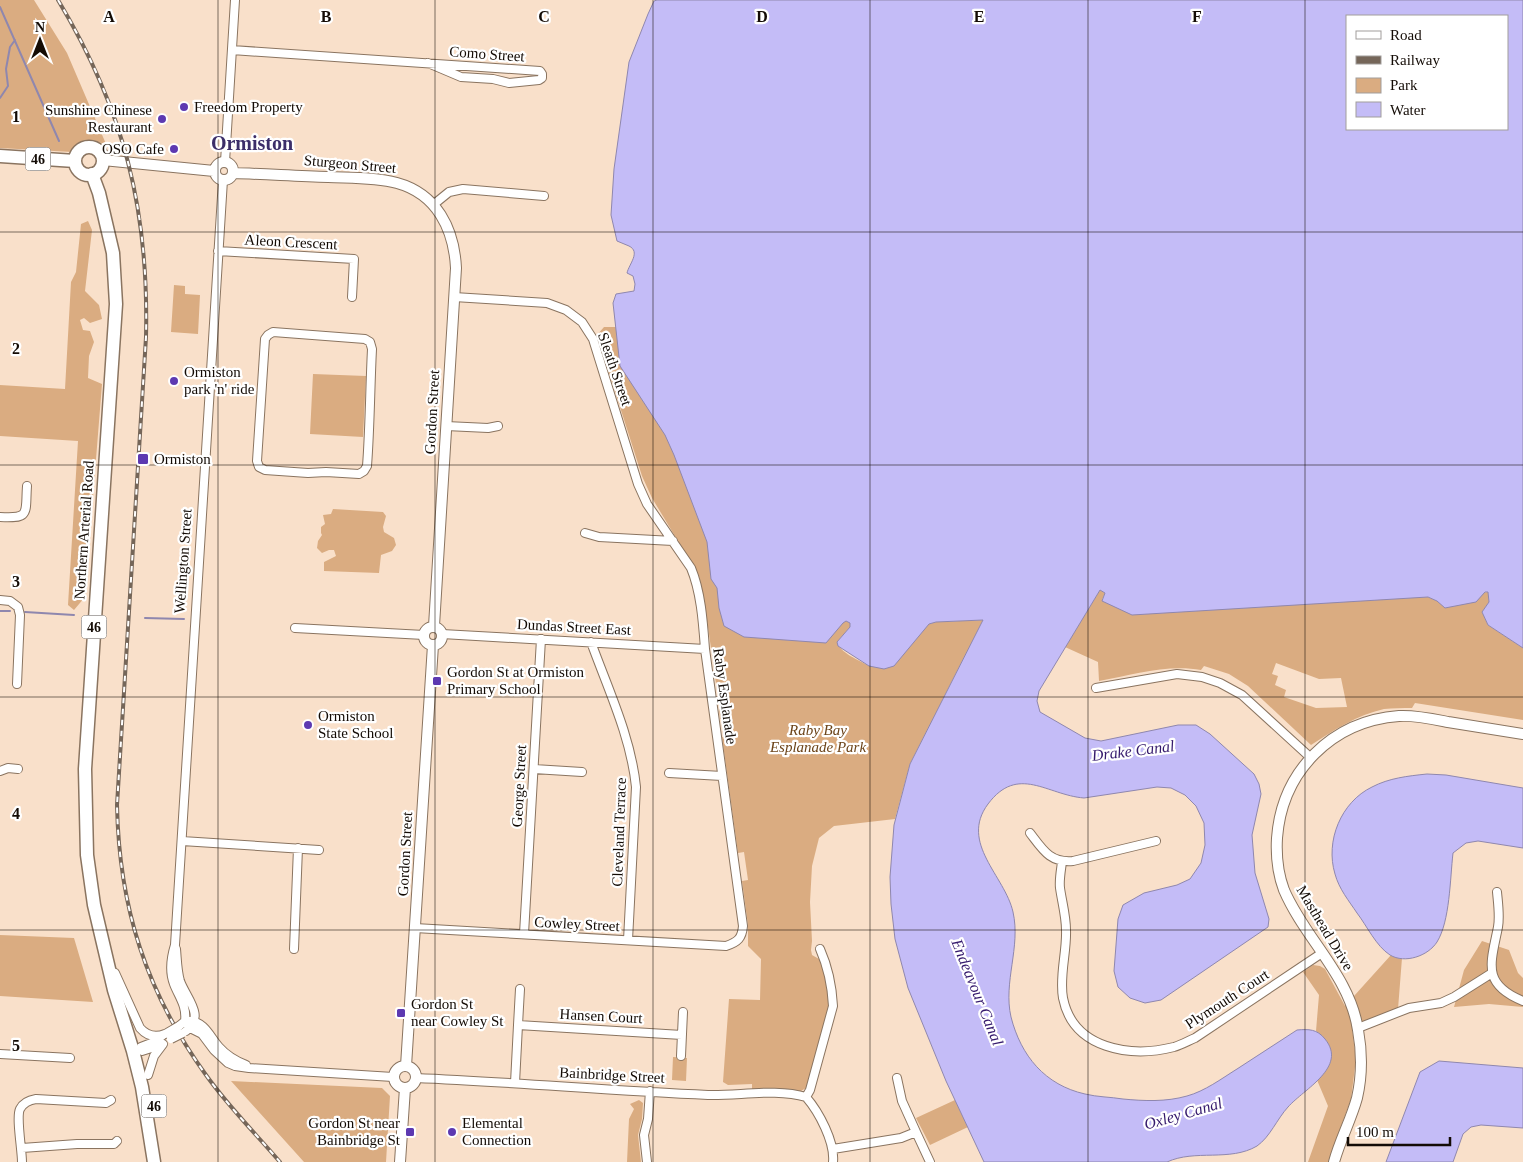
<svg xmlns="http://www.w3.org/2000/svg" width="1523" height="1162" font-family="Georgia,serif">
<rect width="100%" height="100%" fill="#f9e0ca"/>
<!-- green -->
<path fill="#daac81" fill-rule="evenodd" d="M 0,0 L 34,0 L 67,53 L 106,144 C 91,140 83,140 72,152 L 0,148 Z
M 88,221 L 92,230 L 85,291 L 99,305 L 102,319 L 90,323 L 84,318 L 80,320 L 83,330 L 90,331 L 94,342 L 89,356 L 88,378 L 102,384 L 85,597 L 74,610 L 68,605 L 78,441 L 0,436 L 0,385 L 65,389 L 71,282 L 76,272 L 81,224 Z
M 174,285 L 185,286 L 185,294 L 200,295 L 198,334 L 171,332 Z
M 614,311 L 846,621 L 851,623 L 850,627 L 837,642 C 840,653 859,660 869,666 L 929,624 L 936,622 L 983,620 L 910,764 L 895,819 L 834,826 L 819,838 L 812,866 L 810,902 L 812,941 L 811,950 L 812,955 L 819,959 L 823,966 L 829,1003 L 808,1085 L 806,1088 L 801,1091 L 752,1090 L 752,1084 L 728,1085 L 723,1082 L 729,999 L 760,1000 L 761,959 L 748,946 L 748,925 L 742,881 L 748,880 L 744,852 L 738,853 L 722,737 L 729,738 L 727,720 L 720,719 L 719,709 L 725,711 L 723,693 L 717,691 L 708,627 L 699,576 L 652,498 L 642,476 L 597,335 L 604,327 L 616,327 Z
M 313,374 L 366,376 L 363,437 L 310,434 Z
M 333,509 L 383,512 L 386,516 L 383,527 L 384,532 L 394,538 L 396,545 L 392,551 L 381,555 L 379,573 L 324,571 L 324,562 L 336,556 L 334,550 L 329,550 L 322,553 L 317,548 L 318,541 L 322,535 L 321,533 L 321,527 L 325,524 L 323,515 L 331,514 Z
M 1100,590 L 1105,593 L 1102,600 L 1428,597 L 1437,601 L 1488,592 L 1489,602 L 1482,612 L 1488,625 L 1523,648 L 1523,720 L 1415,703 L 1412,708 C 1403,708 1393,708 1384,709 C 1357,715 1334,730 1311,745 L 1248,686 L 1229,674 L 1204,666 L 1201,670 C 1167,664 1133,675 1099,681 L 1098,662 L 1065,647 ZM 1276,663 L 1319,679 L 1341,678 L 1347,707 L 1316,708 L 1284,697 L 1286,690 L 1275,685 L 1278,676 L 1272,674 Z
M 0,935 L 74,938 L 93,1002 L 0,996 Z
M 1482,941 L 1509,950 L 1518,973 L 1523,978 L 1523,1007 L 1489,1004 L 1454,1007 L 1464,970 Z
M 1391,955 L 1402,958 L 1398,1009 L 1352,1028 L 1356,1059 L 1351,1099 L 1328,1162 L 1308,1162 L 1328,1106 L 1317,1080 C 1336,1063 1336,1048 1316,1031 L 1319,995 L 1303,972 L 1313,965 L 1320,966 L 1325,969 L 1345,1006 Z
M 673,1057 L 687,1058 L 686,1081 L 672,1080 Z
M 231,1081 L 382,1088 L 390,1096 L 386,1162 L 304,1162 Z
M 639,1100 L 643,1103 L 642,1119 L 638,1135 L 641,1162 L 627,1162 L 629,1119 L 634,1109 L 630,1104 Z
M 955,1100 L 968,1127 L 930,1145 L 916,1118 Z"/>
<!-- water -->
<path fill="#c4bcf7" stroke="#8f87ae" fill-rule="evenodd" d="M 657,0 L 1523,0 L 1523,648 L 1488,625 L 1482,612 L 1489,602 L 1488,592 L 1485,592 L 1476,602 L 1445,608 L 1437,601 L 1428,597 L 1132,615 L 1102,601 L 1105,593 L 1100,590 L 1039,691 L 1037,701 L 1040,712 L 1085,738 L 1101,741 L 1178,725 L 1196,725 L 1210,734 L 1254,774 L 1259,784 L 1261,794 L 1252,835 L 1255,873 L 1269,919 L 1268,927 L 1161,1000 L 1145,1003 L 1130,998 L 1118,987 L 1114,971 L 1118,919 L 1123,905 L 1144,893 L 1177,885 L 1190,879 L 1201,863 L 1205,845 L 1204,823 L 1196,806 L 1185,795 L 1171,788 L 1157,787 L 1084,798 C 1047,795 1018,764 988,804 C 959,843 1005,876 1013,912 C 1021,947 1003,982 1011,1017 C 1021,1056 1045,1085 1085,1094 C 1097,1097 1111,1097 1123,1099 C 1144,1101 1166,1102 1187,1096 C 1205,1091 1221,1079 1237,1069 C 1257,1056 1277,1043 1297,1030 C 1309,1029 1317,1029 1325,1039 C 1348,1067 1304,1089 1288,1107 C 1277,1119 1270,1137 1257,1146 C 1230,1162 1195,1149 1167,1162 L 984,1162 L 946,1081 L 908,988 L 895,939 L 891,904 L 890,877 L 894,825 L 910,764 L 983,620 L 936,622 L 929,624 L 894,666 L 884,669 L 869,666 L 838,646 L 837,642 L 850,627 L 850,623 L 846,621 L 843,623 L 826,643 L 744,637 L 724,626 L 719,608 L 717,588 L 711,579 L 707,542 L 674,455 L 665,435 L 620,366 L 613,303 L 616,294 L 634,291 L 635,284 L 633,276 L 627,273 C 629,264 641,252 629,246 C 625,244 621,243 617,241 L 611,215 L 614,169 L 629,62 L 648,14 L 654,1 ZM 1347,16 L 1507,16 L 1507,129 L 1347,129 Z
M 1427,774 L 1446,775 L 1523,788 L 1523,848 L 1478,841 L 1466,843 L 1453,853 C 1450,879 1450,921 1437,942 C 1428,956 1405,964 1390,955 C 1376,946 1367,926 1357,913 C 1349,901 1339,889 1335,874 C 1325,841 1341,802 1372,787 C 1389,778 1408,776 1427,774 Z
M 1439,1061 L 1523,1068 L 1523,1128 L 1481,1125 L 1471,1127 L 1463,1134 L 1453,1162 L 1386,1162 L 1420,1072 Z"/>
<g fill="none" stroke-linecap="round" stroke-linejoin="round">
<!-- stream -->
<path stroke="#8f87ae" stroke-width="2" d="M 0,7 L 59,141
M 0,98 L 8,86 L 6,69 L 10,47 L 15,40
M 0,611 L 10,611
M 25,612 L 74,615
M 145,618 L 184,619"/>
<defs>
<path id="minor" d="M 232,50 L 540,71 L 542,74 L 542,78 L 539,80 L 509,83 L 493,79 L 461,77 L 428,63
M 225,162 L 235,0
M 433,205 L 449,192 L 463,189 L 544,196
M 218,251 L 354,259 L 352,297
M 273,332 L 365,339 L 370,342 L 372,349 C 370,388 370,427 367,466 L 364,471 L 359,474 L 326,472 L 308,473 L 265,470 L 259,467 L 257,461 L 265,339 L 268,335 Z
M 446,426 L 488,428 L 498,426
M 0,517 C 31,519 25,513 27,486
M 585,533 L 599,537 L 673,541
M 0,600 L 10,601 L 18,607 L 20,615 L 17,684
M 295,628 L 424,635
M 442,634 L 705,649
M 591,642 C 608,689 631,737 636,787 L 628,940
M 1096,688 L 1177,674 L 1202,677 L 1220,683 L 1242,695 L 1311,758
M 534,769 L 582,772
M 0,771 L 8,768 L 18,769
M 669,773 L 722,776
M 1030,833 C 1043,850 1050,863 1073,861 L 1156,841
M 182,841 L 319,850
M 1062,862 C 1061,870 1059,880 1060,888 C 1062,902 1066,916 1066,930 C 1067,952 1059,976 1063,998 C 1073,1049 1130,1058 1174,1047 C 1181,1045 1188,1041 1195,1038 L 1322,953
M 1497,892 C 1498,903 1500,916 1498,927 C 1491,963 1481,984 1523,1001
M 415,928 L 726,946 C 738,942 742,938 743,926 L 705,649 C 703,622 701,592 691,568 L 647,504 L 638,484 L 593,339 L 582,322 L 566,310 L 547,303 L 454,297
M 524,934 L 541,639
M 176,949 C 177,960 177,971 180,981 C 186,998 206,1016 186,1031
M 294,949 L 298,848
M 115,973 L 140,1028 C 147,1036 155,1038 165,1034
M 185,1021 L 190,1028 L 202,1034 L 214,1050 L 228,1063 L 235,1066 L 249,1068 L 393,1077
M 190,1021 C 205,1022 210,1037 219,1047 C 226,1055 236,1061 246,1065
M 518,1025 L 520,989
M 179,1026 L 185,1021 C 187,1006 179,997 174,984 C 169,971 171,958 175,945 L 223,180
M 1358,1028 L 1409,1008 L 1441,1003 L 1454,997 L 1492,973
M 141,1047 L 154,1042 L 163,1035
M 142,1051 L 161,1045
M 0,1054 L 70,1058
M 681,1056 L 683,1012
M 148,1075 L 154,1056 L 163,1044
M 416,1078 C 514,1082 611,1091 708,1095 C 738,1096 777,1088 806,1097
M 897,1078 L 902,1101 L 916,1132
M 515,1083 L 518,1025 L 682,1035
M 806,1097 L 810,1090 L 833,1006 C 832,986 828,967 820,949
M 806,1097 C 819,1112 835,1142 833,1162
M 22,1148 L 77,1144 L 114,1144 L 117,1141
M 833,1149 L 901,1138 L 916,1132 L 930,1162
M 22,1162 C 22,1150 16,1117 20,1109 C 23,1103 30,1100 36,1099 L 106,1103 L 111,1100
M 647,1162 L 644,1135 L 648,1119 L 650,1091"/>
<path id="tertiary" d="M 103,160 L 214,171
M215 171a9 9 0 1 1 18 0a9 9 0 1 1-18 0Z
M 233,173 C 265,174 296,176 328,177 C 351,178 375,177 397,183 C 437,194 454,229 456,268 L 434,626
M424 636a9 9 0 1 1 18 0a9 9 0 1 1-18 0Z
M394 1077a11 11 0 1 1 22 0a11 11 0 1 1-22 0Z
M 406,1066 L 433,645
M 400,1162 L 405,1088
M 1334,1162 C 1340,1140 1351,1120 1357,1098 C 1362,1076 1362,1052 1358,1030 C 1350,976 1305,939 1284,890 C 1278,874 1276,855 1277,838 C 1282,771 1332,721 1399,716 C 1415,715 1433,719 1448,722 C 1473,726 1498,730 1523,734"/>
<path id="primary" d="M75 161a14 14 0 1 1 28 0a14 14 0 1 1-28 0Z
M 0,156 L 75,161
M 92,174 L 99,193 L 113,253 L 116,304 L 85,769 L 87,855 L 94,905 L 114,990 L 133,1051 L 142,1087 L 154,1162"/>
</defs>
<!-- minor casing -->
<use href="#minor" stroke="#8a7460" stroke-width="10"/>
<!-- tertiary casing -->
<use href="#tertiary" stroke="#8a7460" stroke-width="12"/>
<!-- primary casing -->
<use href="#primary" stroke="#8a7460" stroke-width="15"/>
<!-- minor -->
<use href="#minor" stroke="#fff" stroke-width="8"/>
<!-- tertiary -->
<use href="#tertiary" stroke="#fff" stroke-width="10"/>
<!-- primary -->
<use href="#primary" stroke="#fff" stroke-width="12"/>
<defs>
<path id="rail" d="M 58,0 C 124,110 149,209 146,337 L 117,805 C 119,907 146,992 206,1075 C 228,1106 255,1133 280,1162"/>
</defs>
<!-- rail casing -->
<use href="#rail" stroke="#756659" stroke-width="4"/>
<!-- rail -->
<use href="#rail" stroke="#fff" stroke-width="2" stroke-dasharray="5.5" stroke-linecap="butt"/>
<defs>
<path id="minor-bridge" d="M 167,1033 L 179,1026
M 171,1039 L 183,1033"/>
</defs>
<!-- minor-bridge casing -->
<use href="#minor-bridge" stroke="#8a7460" stroke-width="10" stroke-linecap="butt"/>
<!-- minor-bridge -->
<use href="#minor-bridge" stroke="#fff" stroke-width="8"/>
</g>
<!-- grid -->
<path fill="none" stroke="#130b05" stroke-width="1" stroke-opacity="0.55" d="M 218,0 L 218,1162M 435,0 L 435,1162M 653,0 L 653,1162M 870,0 L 870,1162M 1088,0 L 1088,1162M 1305,0 L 1305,1162M 0,232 L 1523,232M 0,465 L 1523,465M 0,697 L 1523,697M 0,930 L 1523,930"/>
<!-- markers -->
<g fill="#5d39b1" stroke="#fff" stroke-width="2">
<circle cx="184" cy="107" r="5"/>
<circle cx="162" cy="119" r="5"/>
<circle cx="174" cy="149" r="5"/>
<circle cx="174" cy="381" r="5"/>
<rect x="137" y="453" width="12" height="12" rx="2.5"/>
<rect x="432" y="676" width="10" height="10" rx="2.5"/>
<circle cx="308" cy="725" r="5"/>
<rect x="396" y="1008" width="10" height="10" rx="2.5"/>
<rect x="405" y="1127" width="10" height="10" rx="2.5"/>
<circle cx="452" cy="1132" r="5"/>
</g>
<g text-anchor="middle" stroke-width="4.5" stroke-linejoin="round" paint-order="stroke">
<!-- shield labels -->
<g fill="#fff" stroke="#5a5450" stroke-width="1">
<rect x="25.5" y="147.5" width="25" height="23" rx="4"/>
<rect x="81.5" y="615.5" width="25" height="23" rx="4"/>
<rect x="141.5" y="1094.5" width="25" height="23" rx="4"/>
</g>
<g font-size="14" font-weight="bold" fill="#130b05">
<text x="38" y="164">46</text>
<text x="94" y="632">46</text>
<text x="154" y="1111">46</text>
</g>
<!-- street labels -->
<g font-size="15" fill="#130b05" stroke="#fff">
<text transform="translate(487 54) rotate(4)" y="5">Como Street</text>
<text transform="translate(350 164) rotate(5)" y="5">Sturgeon Street</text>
<text transform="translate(291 242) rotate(3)" y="5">Aleon Crescent</text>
<text transform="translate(615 369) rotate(71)" y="5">Sleath Street</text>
<text transform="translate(432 412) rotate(-87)" y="5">Gordon Street</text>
<text transform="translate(84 530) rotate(-86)" y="5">Northern Arterial Road</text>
<text transform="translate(183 561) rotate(-86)" y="5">Wellington Street</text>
<text transform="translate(574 627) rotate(3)" y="5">Dundas Street East</text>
<text transform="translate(725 696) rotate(82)" y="5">Raby Esplanade</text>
<text transform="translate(519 786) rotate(-87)" y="5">George Street</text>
<text transform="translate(619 832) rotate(-88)" y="5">Cleveland Terrace</text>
<text transform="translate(405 854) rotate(-87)" y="5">Gordon Street</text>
<text transform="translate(577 924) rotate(3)" y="5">Cowley Street</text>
<text transform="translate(1325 928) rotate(59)" y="5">Masthead Drive</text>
<text transform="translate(1227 999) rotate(-33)" y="5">Plymouth Court</text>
<text transform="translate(601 1016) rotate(3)" y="5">Hansen Court</text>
<text transform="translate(612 1075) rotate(3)" y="5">Bainbridge Street</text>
</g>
<!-- poi labels -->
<g font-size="15" fill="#130b05" stroke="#fff" text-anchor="start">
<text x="194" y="112">Freedom Property</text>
<text x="152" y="115" text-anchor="end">Sunshine Chinese<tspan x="152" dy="17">Restaurant</tspan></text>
<text x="164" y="154" text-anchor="end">OSO Cafe</text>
<text x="184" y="377">Ormiston<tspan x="184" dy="17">park 'n' ride</tspan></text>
<text x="154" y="464">Ormiston</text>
<text x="447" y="677">Gordon St at Ormiston<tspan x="447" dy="17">Primary School</tspan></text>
<text x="318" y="721">Ormiston<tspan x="318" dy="17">State School</tspan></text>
<text x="411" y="1009">Gordon St<tspan x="411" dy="17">near Cowley St</tspan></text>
<text x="400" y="1128" text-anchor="end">Gordon St near<tspan x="400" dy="17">Bainbridge St</tspan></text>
<text x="462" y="1128">Elemental<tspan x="462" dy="17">Connection</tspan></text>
</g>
<!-- park labels -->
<g font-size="15" font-style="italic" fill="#6c4419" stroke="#fff">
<text x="818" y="735">Raby Bay<tspan x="818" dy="17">Esplanade Park</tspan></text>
</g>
<!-- water labels -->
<g font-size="16" font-style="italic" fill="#34196c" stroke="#fff">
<text transform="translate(1133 750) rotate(-7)" y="6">Drake Canal</text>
<text transform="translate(978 992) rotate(68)" y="6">Endeavour Canal</text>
<text transform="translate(1183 1113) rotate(-16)" y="6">Oxley Canal</text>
</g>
<!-- district labels -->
<g font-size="20" font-weight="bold" fill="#3c2e69" stroke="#fff">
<text x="252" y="150">Ormiston</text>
</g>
</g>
<g font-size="16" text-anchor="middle" font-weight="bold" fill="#130b05" stroke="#fff" stroke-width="4.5" stroke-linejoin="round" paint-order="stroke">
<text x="109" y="22">A</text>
<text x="326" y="22">B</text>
<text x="544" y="22">C</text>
<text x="762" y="22">D</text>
<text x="979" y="22">E</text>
<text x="1197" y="22">F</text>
<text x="16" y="122">1</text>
<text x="16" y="354">2</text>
<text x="16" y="587">3</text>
<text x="16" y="819">4</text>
<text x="16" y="1051">5</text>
</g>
<!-- legend -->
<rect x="1346" y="15" width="162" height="115" fill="#ffffff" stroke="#a19d9b"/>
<rect x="1356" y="31" width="25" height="8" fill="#ffffff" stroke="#a19d9b"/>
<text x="1390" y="40" font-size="15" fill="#130b05">Road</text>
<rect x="1356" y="56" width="25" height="8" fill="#756659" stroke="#a19d9b"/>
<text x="1390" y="65" font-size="15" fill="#130b05">Railway</text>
<rect x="1356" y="78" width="25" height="15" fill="#daac81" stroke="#a19d9b"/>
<text x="1390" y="90" font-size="15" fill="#130b05">Park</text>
<rect x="1356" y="102" width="25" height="15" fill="#c4bcf7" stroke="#a19d9b"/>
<text x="1390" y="115" font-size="15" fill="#130b05">Water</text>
<!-- north arrow -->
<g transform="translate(40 40)" stroke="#ffffff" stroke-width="4" paint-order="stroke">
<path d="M0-4L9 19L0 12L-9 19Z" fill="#130b05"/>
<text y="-8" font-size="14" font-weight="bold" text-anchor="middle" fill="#130b05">N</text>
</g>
<!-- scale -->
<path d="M1348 1137v8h102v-8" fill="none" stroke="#130b05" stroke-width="2.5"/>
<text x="1356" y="1137" font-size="15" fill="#130b05" stroke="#ffffff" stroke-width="4" paint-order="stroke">100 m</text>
</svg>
